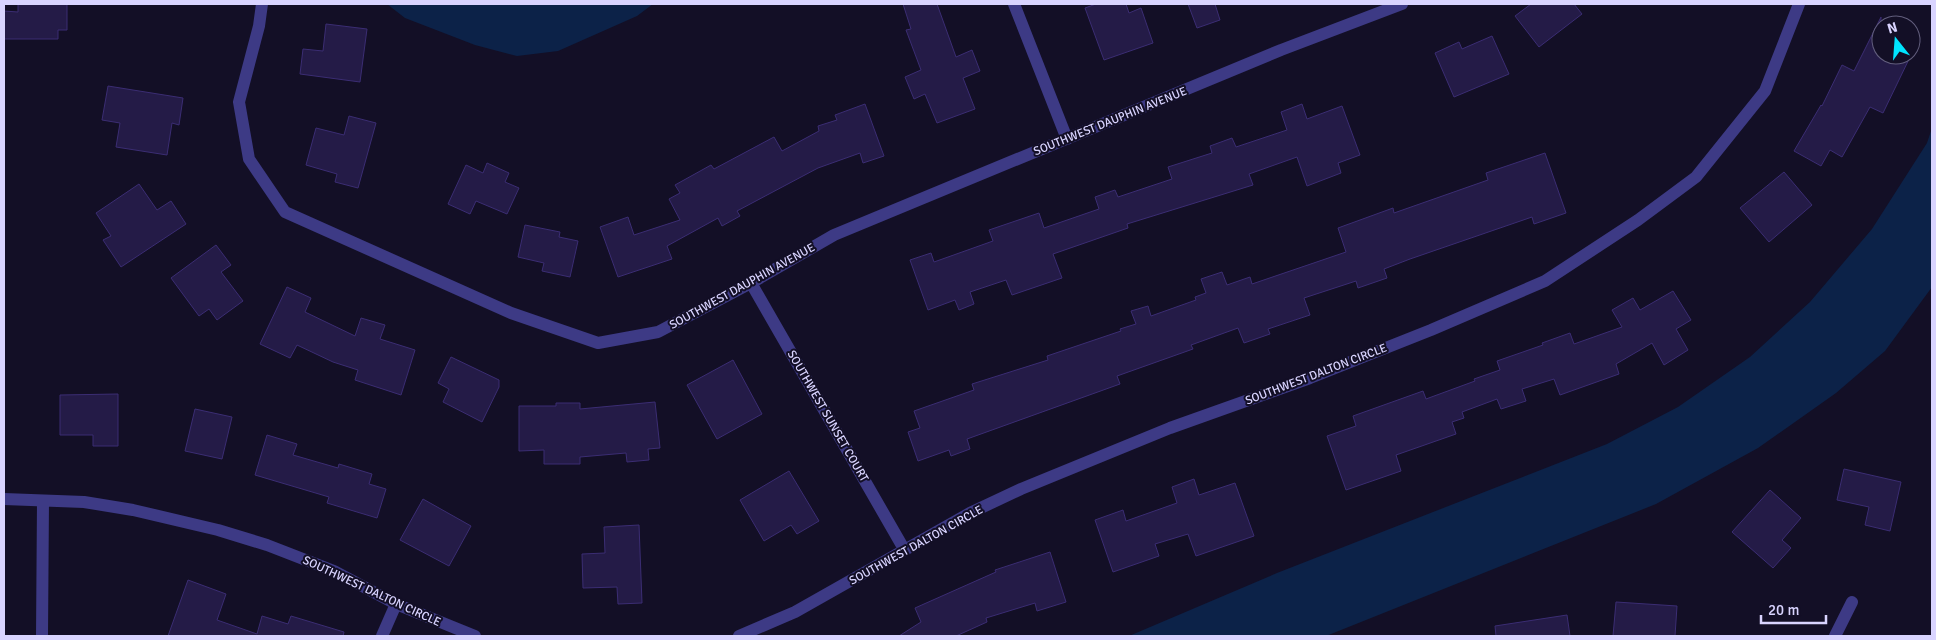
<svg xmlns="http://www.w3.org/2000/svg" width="1936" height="640" font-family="Signika,sans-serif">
<rect width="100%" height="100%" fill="#130f26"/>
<!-- water -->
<path fill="#0c2248" d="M 387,4 L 653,4 L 637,16 L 558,51 L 517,56 L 475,45 L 405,18 Z
M 1932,128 L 1932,287 L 1885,351 L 1836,393 L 1758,448 L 1656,504 L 1326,636 L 1129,636 L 1277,573 L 1607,444 L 1678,407 L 1750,357 L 1810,302 L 1872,229 L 1927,143 Z"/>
<!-- building -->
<path fill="#241b47" stroke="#3b2d73" d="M 18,4 L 67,4 L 67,30 L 58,30 L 58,39 L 4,39 L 4,11 L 18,12 Z
M 903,4 L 937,4 L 956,57 L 972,50 L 980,71 L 963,78 L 975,109 L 937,123 L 925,94 L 914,99 L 905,77 L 921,70 L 906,30 L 911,29 Z
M 1096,4 L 1126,4 L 1129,13 L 1141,8 L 1153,43 L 1104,60 L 1085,8 Z
M 1188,4 L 1215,4 L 1220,20 L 1197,28 Z
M 1531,4 L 1574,4 L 1582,14 L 1539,47 L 1515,16 Z
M 1881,17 L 1881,55 L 1911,55 L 1883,113 L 1870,107 L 1842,157 L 1830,150 L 1821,166 L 1794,151 L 1821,105 L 1822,106 L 1842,65 L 1854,71 Z
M 326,24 L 367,29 L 360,82 L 300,74 L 303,49 L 323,51 Z
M 1492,36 L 1509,74 L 1454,97 L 1435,53 L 1459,42 L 1462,49 Z
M 108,86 L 183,98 L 179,125 L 172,123 L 167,155 L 116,147 L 120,123 L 102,120 Z
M 865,104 L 884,156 L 863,163 L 860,153 L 818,168 L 737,211 L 740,216 L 722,226 L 718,218 L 667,246 L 672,259 L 618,277 L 600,227 L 628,217 L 634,235 L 680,220 L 669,199 L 680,193 L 675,185 L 711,165 L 714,169 L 774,137 L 782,151 L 819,131 L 818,126 L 837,120 L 835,115 Z
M 1302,104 L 1307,119 L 1342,106 L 1360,155 L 1338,163 L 1341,173 L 1307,186 L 1297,157 L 1249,174 L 1253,185 L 1127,224 L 1128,228 L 1053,254 L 1062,278 L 1012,295 L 1006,280 L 970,292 L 974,304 L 959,310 L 955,300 L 928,310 L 910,260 L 931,253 L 934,262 L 993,241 L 989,230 L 1039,213 L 1044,228 L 1099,209 L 1095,197 L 1115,190 L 1118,197 L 1172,179 L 1168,167 L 1212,153 L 1210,146 L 1232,138 L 1236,147 L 1287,130 L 1281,112 Z
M 349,116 L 376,123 L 358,188 L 335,182 L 337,174 L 306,165 L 316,128 L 344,135 Z
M 1545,153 L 1566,213 L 1534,224 L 1532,217 L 1410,259 L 1384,269 L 1387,278 L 1358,288 L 1356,281 L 1304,298 L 1310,315 L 1268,329 L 1270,334 L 1244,343 L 1238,328 L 1191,345 L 1193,349 L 1117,376 L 1120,384 L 967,439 L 970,449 L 951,456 L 949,450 L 918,461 L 908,432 L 920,428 L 914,411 L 974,390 L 972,384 L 1048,360 L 1047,356 L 1121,331 L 1120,329 L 1136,324 L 1131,311 L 1148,306 L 1151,316 L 1196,300 L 1195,297 L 1206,293 L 1201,279 L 1222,272 L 1227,285 L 1250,277 L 1252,284 L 1346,252 L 1338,228 L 1393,208 L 1394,213 L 1488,180 L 1486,173 Z
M 487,163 L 509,173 L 505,182 L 519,188 L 507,214 L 476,201 L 470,214 L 448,204 L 466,165 L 483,173 Z
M 1784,172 L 1812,205 L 1769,242 L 1740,208 Z
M 139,184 L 157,210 L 171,201 L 186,224 L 121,267 L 103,240 L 111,236 L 96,213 Z
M 525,225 L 560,232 L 559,237 L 578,241 L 570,277 L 542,271 L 544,263 L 518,257 Z
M 216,245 L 231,265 L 221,272 L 243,301 L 217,320 L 209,309 L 199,316 L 171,278 Z
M 287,287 L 311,298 L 305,312 L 355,336 L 361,318 L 385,325 L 380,339 L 415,350 L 401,395 L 355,380 L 358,370 L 333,362 L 297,345 L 290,358 L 260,344 Z
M 1673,291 L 1691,320 L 1676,329 L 1688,350 L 1664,365 L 1652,343 L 1616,364 L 1619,374 L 1560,395 L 1554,379 L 1522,389 L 1526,401 L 1501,409 L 1497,399 L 1462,412 L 1464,418 L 1452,422 L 1456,434 L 1396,455 L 1401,471 L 1346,490 L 1327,436 L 1356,426 L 1353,416 L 1423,391 L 1426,399 L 1475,381 L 1474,379 L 1500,370 L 1497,361 L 1543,345 L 1542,343 L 1570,333 L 1574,344 L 1622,327 L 1612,310 L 1633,298 L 1640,310 Z
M 451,357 L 499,380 L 499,387 L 482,422 L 443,402 L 449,389 L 438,383 Z
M 733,360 L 762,414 L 717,439 L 687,385 Z
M 118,394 L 118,446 L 93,446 L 93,435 L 60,435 L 60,395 Z
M 655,402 L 660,448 L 648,449 L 649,460 L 627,462 L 626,453 L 580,457 L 580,464 L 544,464 L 544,450 L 519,451 L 519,406 L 556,406 L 556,403 L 580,403 L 580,409 Z
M 195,409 L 232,417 L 222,459 L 185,451 Z
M 267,435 L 297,444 L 293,455 L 338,468 L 339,464 L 372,474 L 369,484 L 386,489 L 377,518 L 327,503 L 329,497 L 255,475 Z
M 1844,469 L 1901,482 L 1890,531 L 1865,525 L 1869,507 L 1837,500 Z
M 789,471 L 819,521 L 797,534 L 791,525 L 764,541 L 740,500 Z
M 1194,479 L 1199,495 L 1235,483 L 1254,536 L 1196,556 L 1188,534 L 1155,544 L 1159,556 L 1113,572 L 1095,520 L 1123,510 L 1126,521 L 1177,503 L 1172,487 Z
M 1770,490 L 1801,518 L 1782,540 L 1791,548 L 1773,568 L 1732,532 Z
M 423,499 L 471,526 L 449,566 L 400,540 Z
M 639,525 L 642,603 L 618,604 L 617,587 L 583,588 L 582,554 L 605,553 L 604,527 Z
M 1050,552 L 1066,602 L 1037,611 L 1035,603 L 986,618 L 987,622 L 956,636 L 899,636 L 921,622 L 915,608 L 996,572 L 995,570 Z
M 188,580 L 226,594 L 217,620 L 257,634 L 262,616 L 288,624 L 291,616 L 344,632 L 343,636 L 168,636 Z
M 1616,602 L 1677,606 L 1675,636 L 1613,636 Z
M 1567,615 L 1570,636 L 1496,636 L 1495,626 Z"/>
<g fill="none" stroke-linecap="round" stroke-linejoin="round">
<!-- minor -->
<path stroke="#3d3a85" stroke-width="12" d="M 262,4 L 259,26 L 239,102 L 249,159 L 285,212 L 511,313 L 598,343 L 658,332 L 751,283 L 834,235 L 1281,50 L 1402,4
M 1014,4 L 1067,139
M 751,283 L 904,549
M 4,499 L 84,502 L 133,510 L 218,530 L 267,545 L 334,571 L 396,604 L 475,636
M 42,636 L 43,501
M 382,636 L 396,604
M 739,636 L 795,612 L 970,513 L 1021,489 L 1170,428 L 1310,378 L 1431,330 L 1545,281 L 1638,220 L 1696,177 L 1765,91 L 1799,4
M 1835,636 L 1852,602"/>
</g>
<g text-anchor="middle" stroke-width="4" stroke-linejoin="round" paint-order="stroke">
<!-- street labels -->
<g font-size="12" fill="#d9d4ff" stroke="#130f26">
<text transform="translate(1110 121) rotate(-22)" y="4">SOUTHWEST DAUPHIN AVENUE</text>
<text transform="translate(742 286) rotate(-29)" y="4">SOUTHWEST DAUPHIN AVENUE</text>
<text transform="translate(1316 374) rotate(-21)" y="4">SOUTHWEST DALTON CIRCLE</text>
<text transform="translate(828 416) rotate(60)" y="4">SOUTHWEST SUNSET COURT</text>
<text transform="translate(916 545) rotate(-29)" y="4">SOUTHWEST DALTON CIRCLE</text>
<text transform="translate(372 591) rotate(25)" y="4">SOUTHWEST DALTON CIRCLE</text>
</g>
</g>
<!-- border -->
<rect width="1936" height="640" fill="none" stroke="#d9d4ff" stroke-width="10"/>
<!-- north arrow -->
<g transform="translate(1896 40) rotate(343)"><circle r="24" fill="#130f26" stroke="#625e7d"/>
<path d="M0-4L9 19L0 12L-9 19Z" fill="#00e5ff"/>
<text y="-8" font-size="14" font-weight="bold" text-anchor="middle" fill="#d9d4ff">N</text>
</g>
<!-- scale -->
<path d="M1761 615v8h65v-8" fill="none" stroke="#d9d4ff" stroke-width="2.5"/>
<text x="1768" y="615" font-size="15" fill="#d9d4ff" stroke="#130f26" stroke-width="4" paint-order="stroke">20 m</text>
</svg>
